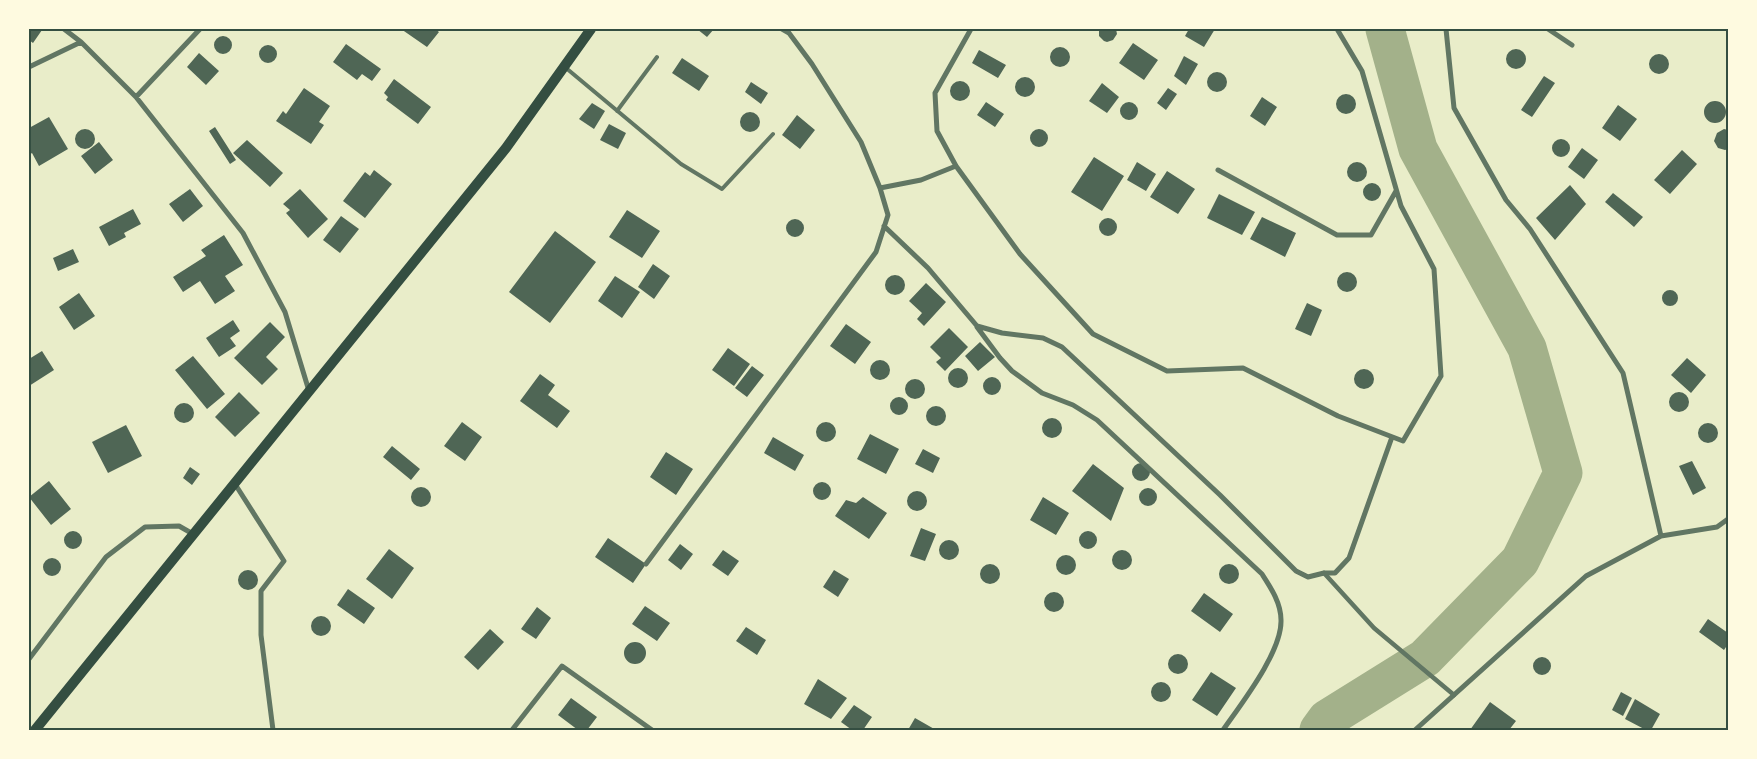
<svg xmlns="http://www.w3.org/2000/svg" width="1757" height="759" font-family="Barlow,sans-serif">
<rect width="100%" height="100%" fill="#e9edc9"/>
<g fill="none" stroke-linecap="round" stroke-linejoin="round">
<!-- river -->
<path stroke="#a3b18a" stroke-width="39" d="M 1319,730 L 1327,719 L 1425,658 L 1520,561 L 1563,473 L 1527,348 L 1418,149 L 1385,29"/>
</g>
<!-- building -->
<path fill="#4f6655" d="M 29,29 L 40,29 L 42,30 L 33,43 L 29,40 Z
M 401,29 L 435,29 L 439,32 L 427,47 Z
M 697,29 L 714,29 L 707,37 Z
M 1099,29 L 1116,29 L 1117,34 L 1113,40 L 1107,42 L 1104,41 L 1099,36 Z
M 1189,29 L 1215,29 L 1204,47 L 1185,36 Z
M214 45a9 9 0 1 1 18 0a9 9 0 1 1-18 0Z
M 1133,43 L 1158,60 L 1144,80 L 1119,63 Z
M 346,44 L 381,69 L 372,81 L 362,74 L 357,80 L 333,62 Z
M259 54a9 9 0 1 1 18 0a9 9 0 1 1-18 0Z
M1050 57a10 10 0 1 1 20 0a10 10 0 1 1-20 0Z
M1506 59a10 10 0 1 1 20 0a10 10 0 1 1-20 0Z
M 979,50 L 1006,65 L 998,78 L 972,63 Z
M 199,53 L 219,71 L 206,85 L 187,67 Z
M1649 64a10 10 0 1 1 20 0a10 10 0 1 1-20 0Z
M 1184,56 L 1198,64 L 1186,85 L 1174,76 Z
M 682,58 L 709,76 L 699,91 L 672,73 Z
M1207 82a10 10 0 1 1 20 0a10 10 0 1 1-20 0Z
M 1544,76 L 1555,83 L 1532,117 L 1521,110 Z
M1015 87a10 10 0 1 1 20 0a10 10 0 1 1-20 0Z
M 394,79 L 431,107 L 418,124 L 386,100 L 388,97 L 384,93 Z
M950 91a10 10 0 1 1 20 0a10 10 0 1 1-20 0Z
M 751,82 L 768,93 L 761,104 L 745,92 Z
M 1102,83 L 1119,97 L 1107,113 L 1089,101 Z
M 304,88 L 330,106 L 319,122 L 324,125 L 311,144 L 276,121 L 283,111 L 286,114 Z
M 1168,88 L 1177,94 L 1166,110 L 1157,103 Z
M1336 104a10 10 0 1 1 20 0a10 10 0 1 1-20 0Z
M 1262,97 L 1277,107 L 1265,126 L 1250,116 Z
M1704 112a11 11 0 1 1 22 0a11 11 0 1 1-22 0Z
M1120 111a9 9 0 1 1 18 0a9 9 0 1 1-18 0Z
M 986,102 L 1004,114 L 995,127 L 977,115 Z
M 592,103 L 605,111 L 594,129 L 579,119 Z
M 1618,105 L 1637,119 L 1620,141 L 1602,128 Z
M740 122a10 10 0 1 1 20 0a10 10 0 1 1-20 0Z
M 797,115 L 815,130 L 800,149 L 782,135 Z
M 49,117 L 68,149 L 39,166 L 32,153 L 29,155 L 29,128 Z
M 609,124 L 626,133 L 618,149 L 600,140 Z
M 215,127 L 236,160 L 230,164 L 209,131 Z
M1030 138a9 9 0 1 1 18 0a9 9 0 1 1-18 0Z
M 1724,129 L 1728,130 L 1728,149 L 1725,150 L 1718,148 L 1714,141 L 1717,133 Z
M75 139a10 10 0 1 1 20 0a10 10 0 1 1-20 0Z
M1552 148a9 9 0 1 1 18 0a9 9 0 1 1-18 0Z
M 247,140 L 283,173 L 270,187 L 233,153 Z
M 99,142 L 113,160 L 95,174 L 81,156 Z
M 1582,148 L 1598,160 L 1584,179 L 1568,167 Z
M 1682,150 L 1697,164 L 1670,194 L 1654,180 Z
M 1094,157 L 1124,176 L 1102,211 L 1071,192 Z
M 1137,162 L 1156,174 L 1146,191 L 1127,180 Z
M1347 172a10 10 0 1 1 20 0a10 10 0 1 1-20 0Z
M 374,170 L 392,184 L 365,218 L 343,201 L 365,172 L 370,176 Z
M 1167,171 L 1195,189 L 1178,214 L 1150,197 Z
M1363 192a9 9 0 1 1 18 0a9 9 0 1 1-18 0Z
M 1570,185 L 1586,204 L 1555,240 L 1536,218 Z
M 190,189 L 203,206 L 183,222 L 169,204 Z
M 300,189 L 328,219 L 308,238 L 286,213 L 290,210 L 283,204 Z
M 1613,193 L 1643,217 L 1634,227 L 1605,202 Z
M 1219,194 L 1255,212 L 1242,235 L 1207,218 Z
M 133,209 L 141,224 L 124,233 L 126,237 L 109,246 L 99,227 Z
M 627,210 L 660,231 L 642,258 L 609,237 Z
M 341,216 L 359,229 L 340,253 L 323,240 Z
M 1262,217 L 1296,233 L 1285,257 L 1250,239 Z
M1099 227a9 9 0 1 1 18 0a9 9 0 1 1-18 0Z
M786 228a9 9 0 1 1 18 0a9 9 0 1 1-18 0Z
M 555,231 L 596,262 L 550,323 L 509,292 Z
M 224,235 L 243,265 L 225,276 L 235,291 L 215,304 L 200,281 L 183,292 L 173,277 L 206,256 L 201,250 Z
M 73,249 L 79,262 L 58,271 L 53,258 Z
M 653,264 L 670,276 L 654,299 L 638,287 Z
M1337 282a10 10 0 1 1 20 0a10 10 0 1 1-20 0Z
M885 285a10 10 0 1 1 20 0a10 10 0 1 1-20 0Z
M 615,276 L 640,292 L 622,318 L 598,301 Z
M 926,283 L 946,302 L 924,326 L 917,319 L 922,313 L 909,301 Z
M1662 298a8 8 0 1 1 16 0a8 8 0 1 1-16 0Z
M 79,293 L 95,316 L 74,330 L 59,307 Z
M 1307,303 L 1322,310 L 1311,336 L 1295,329 Z
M 233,320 L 240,331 L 230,338 L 236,346 L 219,357 L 206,338 Z
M 270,322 L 285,337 L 266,357 L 278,369 L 262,385 L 234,358 Z
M 846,324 L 871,342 L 855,364 L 830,346 Z
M 949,328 L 968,347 L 945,371 L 936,362 L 941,358 L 930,347 Z
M 980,342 L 995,357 L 978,371 L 965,356 Z
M 728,348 L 750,364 L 734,386 L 712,370 Z
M 42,351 L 54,370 L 29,386 L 29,359 Z
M 193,356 L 225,394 L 207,409 L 175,370 Z
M 1687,358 L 1706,375 L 1691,393 L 1671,375 Z
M870 370a10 10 0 1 1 20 0a10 10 0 1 1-20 0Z
M 752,366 L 764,375 L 747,397 L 735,388 Z
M948 378a10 10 0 1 1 20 0a10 10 0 1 1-20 0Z
M1354 379a10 10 0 1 1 20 0a10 10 0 1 1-20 0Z
M 540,374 L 555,385 L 548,395 L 570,411 L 557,428 L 520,401 Z
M983 386a9 9 0 1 1 18 0a9 9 0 1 1-18 0Z
M905 389a10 10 0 1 1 20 0a10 10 0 1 1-20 0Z
M1669 402a10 10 0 1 1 20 0a10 10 0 1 1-20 0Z
M 239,392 L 260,413 L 235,437 L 215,417 Z
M890 406a9 9 0 1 1 18 0a9 9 0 1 1-18 0Z
M174 413a10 10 0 1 1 20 0a10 10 0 1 1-20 0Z
M926 416a10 10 0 1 1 20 0a10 10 0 1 1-20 0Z
M1042 428a10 10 0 1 1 20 0a10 10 0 1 1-20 0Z
M 462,422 L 482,437 L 465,461 L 444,446 Z
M816 432a10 10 0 1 1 20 0a10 10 0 1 1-20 0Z
M1698 433a10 10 0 1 1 20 0a10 10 0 1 1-20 0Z
M 126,425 L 142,456 L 108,473 L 92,442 Z
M 870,434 L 899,449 L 886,474 L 857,459 Z
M 773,437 L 804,455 L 795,471 L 764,453 Z
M 392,446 L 420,469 L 411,480 L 383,457 Z
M 923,449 L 940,458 L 933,473 L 915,464 Z
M 666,452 L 693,469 L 676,495 L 650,477 Z
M 1692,461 L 1706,488 L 1693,495 L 1679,466 Z
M1132 472a9 9 0 1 1 18 0a9 9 0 1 1-18 0Z
M 1093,464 L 1124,488 L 1111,521 L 1072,491 Z
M 190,467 L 200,474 L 192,485 L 183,478 Z
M 49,481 L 71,509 L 51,525 L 29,497 Z
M813 491a9 9 0 1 1 18 0a9 9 0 1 1-18 0Z
M411 497a10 10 0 1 1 20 0a10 10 0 1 1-20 0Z
M1139 497a9 9 0 1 1 18 0a9 9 0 1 1-18 0Z
M907 501a10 10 0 1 1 20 0a10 10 0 1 1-20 0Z
M 863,497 L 887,513 L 869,539 L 835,516 L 846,500 L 856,503 Z
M 1043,497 L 1069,513 L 1056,535 L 1030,520 Z
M 921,528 L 936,534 L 925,561 L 910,556 Z
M1079 540a9 9 0 1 1 18 0a9 9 0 1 1-18 0Z
M64 540a9 9 0 1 1 18 0a9 9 0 1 1-18 0Z
M 608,538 L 646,564 L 633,583 L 595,557 Z
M939 550a10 10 0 1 1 20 0a10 10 0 1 1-20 0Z
M 680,544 L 693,554 L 681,570 L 668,560 Z
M 389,549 L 414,568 L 392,599 L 366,579 Z
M 723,550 L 739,561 L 728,576 L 712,565 Z
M1112 560a10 10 0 1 1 20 0a10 10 0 1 1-20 0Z
M1056 565a10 10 0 1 1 20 0a10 10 0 1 1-20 0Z
M43 567a9 9 0 1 1 18 0a9 9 0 1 1-18 0Z
M980 574a10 10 0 1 1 20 0a10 10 0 1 1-20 0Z
M1219 574a10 10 0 1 1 20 0a10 10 0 1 1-20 0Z
M 834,570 L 849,579 L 838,597 L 823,587 Z
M238 580a10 10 0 1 1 20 0a10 10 0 1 1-20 0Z
M 348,589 L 375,608 L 364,624 L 337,605 Z
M1044 602a10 10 0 1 1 20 0a10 10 0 1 1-20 0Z
M 1204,593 L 1233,614 L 1220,632 L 1191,611 Z
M 645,606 L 670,623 L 657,641 L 632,624 Z
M 537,607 L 551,618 L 536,639 L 521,629 Z
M311 626a10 10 0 1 1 20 0a10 10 0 1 1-20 0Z
M 1708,619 L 1728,633 L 1728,644 L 1724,650 L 1699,632 Z
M 746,627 L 766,640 L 757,655 L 736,641 Z
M 490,629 L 504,642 L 478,670 L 464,657 Z
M624 653a11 11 0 1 1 22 0a11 11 0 1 1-22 0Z
M1168 664a10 10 0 1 1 20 0a10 10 0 1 1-20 0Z
M1533 666a9 9 0 1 1 18 0a9 9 0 1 1-18 0Z
M 1211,672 L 1236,688 L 1217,716 L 1192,700 Z
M 818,679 L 847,698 L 831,719 L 804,704 Z
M1151 692a10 10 0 1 1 20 0a10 10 0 1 1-20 0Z
M 1621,692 L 1632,698 L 1623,716 L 1612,710 Z
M 571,698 L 597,717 L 587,730 L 578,730 L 558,715 Z
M 1635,699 L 1660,714 L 1651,730 L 1646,730 L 1625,719 Z
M 1490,702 L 1516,721 L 1509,730 L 1470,730 Z
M 854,705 L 872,717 L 863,730 L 852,730 L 841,722 Z
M 915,718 L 936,730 L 908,730 Z"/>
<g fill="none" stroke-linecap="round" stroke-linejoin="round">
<!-- service -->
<path stroke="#617663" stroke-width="4" d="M 566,68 L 681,164 L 722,189 L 773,134
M 617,111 L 657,57"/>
<!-- pedestrian -->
<path stroke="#617663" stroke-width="4.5" d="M 1324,573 L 1374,628 L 1454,695"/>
<!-- minor -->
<path stroke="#617663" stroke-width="5" d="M 64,29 L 81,42 L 136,97 L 243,233 L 285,312 L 309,391
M 971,29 L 935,93 L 937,131 L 956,166 L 1020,254 L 1093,334 L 1167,371 L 1243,368 L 1338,416 L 1403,441 L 1441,376 L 1434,269 L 1401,206 L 1362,71 L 1337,29
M 1446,29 L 1454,108 L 1506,200 L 1530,229 L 1623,373 L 1661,536
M 1548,29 L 1572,45
M 29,67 L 81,42
M 136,97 L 200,29
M 1218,170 L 1337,235 L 1371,235 L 1396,191
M 880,188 L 921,180 L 956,166
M 884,226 L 928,268 L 977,326 L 1002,333 L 1043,338 L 1062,347 L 1220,495 L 1296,571 L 1308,577 L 1324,573 L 1335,573 L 1349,558 L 1392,437
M 977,327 L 1000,358 L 1012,371 L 1042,393 L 1073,405 L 1097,420 L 1262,574 C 1271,588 1281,603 1281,620 C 1282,652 1241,704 1223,730
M 235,484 L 284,561 L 261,591 L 261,635 L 273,730
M 646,564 L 876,252 L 888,215 L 880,188 L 861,142 L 812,64 L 789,33 L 782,29
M 29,659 L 106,557 L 145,527 L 179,526 L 193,534
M 512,730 L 562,666 L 652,730
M 1415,730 L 1586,576 L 1661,536 L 1717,527 L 1728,519"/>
<!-- secondary -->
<path stroke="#344e41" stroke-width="10" d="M 35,730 L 506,148 L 591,29"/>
</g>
<!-- border -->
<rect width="1757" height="759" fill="none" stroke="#fefae0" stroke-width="60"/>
<rect x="30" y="30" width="1697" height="699" fill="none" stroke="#344e41" stroke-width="2"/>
</svg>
